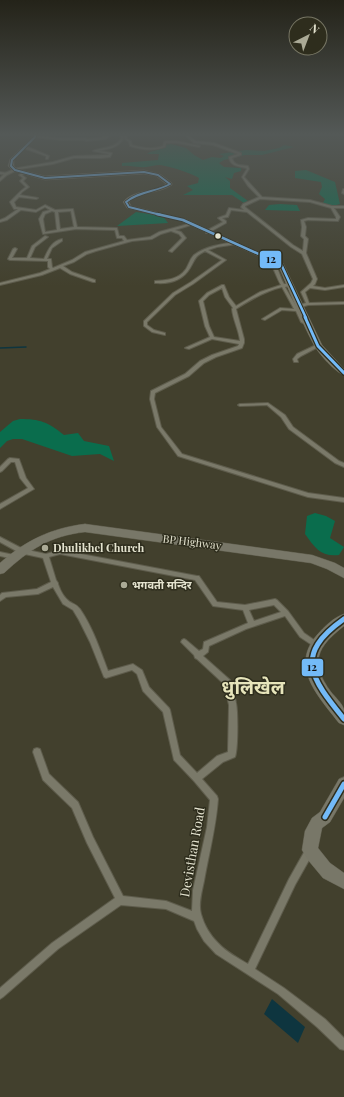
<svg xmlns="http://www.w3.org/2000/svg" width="344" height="1097" font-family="'Playfair Display','Noto Sans Devanagari',serif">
<rect width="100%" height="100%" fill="#42402d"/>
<!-- green -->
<path fill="#0a6d4d" d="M 171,144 L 186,148 L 194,155 L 203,160 L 212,157 L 221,158 L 224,156 L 219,154 L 246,150 L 264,151 L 279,148 L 284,145 L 294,147 L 262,155 L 245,155 L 224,160 L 219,163 L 224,167 L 241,168 L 241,171 L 234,173 L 232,179 L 225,177 L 230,181 L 230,188 L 248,201 L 244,203 L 232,195 L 183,195 L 193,190 L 187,186 L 198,183 L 199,178 C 191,173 169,166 160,165 C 154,165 147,168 141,167 C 134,167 131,165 122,166 L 122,163 L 158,160 L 159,154 L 147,154 L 150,152 L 164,148 L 165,145 Z
M 306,170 L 335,182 L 340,204 L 329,207 L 323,203 L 325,199 L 319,194 L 322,187 L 321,182 L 295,178 L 295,171 Z
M 280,204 L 297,205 L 300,211 L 265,210 L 269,205 Z
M 136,212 L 163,216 L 168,223 L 117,226 Z
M 20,419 C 40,419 48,422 64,435 L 78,433 L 84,441 L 109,446 L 114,461 L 100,454 L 72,456 L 22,439 L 13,439 L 7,441 L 0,448 L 0,432 L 13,421 Z
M 315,513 L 326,516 L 335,521 L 330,538 L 344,547 L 339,555 C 321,557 315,548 305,534 L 307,516 Z"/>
<!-- water -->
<path fill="#0e353f" d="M 272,999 L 305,1027 L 298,1043 L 264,1014 Z"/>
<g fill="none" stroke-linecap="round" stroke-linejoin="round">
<!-- stream -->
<path stroke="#0e353f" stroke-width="1.5" d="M 0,348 L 26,347"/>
<defs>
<path id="street" d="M 111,133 L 113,133 L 106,139 L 86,141 L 84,140 L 60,140 L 34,137 L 35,136 L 60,138 L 86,138 L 87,139 L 104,137 Z
M 119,133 L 121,133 L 123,139 C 118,148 108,149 98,151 L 112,153 L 110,157 L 101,158 L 74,158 L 53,164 L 13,170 L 12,169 L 53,162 L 74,156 L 108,155 L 109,154 L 93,151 C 102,147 114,149 121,139 Z
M 123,133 L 125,133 L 127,139 L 131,141 L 132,145 C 142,148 153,150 163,146 L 164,142 L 165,141 L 177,141 L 200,146 L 199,147 L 177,143 L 166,143 L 165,147 C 153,151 142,150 130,146 L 129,142 L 125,139 Z
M 182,133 L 184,133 L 196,141 L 214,143 L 241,153 L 241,155 L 232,158 C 234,166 241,165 248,166 L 249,169 L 244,177 L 262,197 L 310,200 L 332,206 L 344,206 L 344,208 L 334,208 L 340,217 L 338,221 L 308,220 L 304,221 L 306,227 L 305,236 L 308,239 L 306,253 L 317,279 L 315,284 L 313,286 L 325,288 L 344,285 L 344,287 L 325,290 L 310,288 L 305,292 L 309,303 L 344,302 L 344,304 L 308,305 L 298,308 L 300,310 L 299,311 L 305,322 L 303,323 L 301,322 L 296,311 L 282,310 L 265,320 L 262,319 L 280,308 L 294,309 L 282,287 C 265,291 250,300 236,309 L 244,339 L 244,343 L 242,348 L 216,357 L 204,363 L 189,376 L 155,393 L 154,399 L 161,427 L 182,454 L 308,493 L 344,498 L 344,502 L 308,497 L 178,456 L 157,427 L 150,399 L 151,391 L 185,374 L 200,361 L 212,355 L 238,346 L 239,344 L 212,339 L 189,349 L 185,348 L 210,337 L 205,326 L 199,301 L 207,293 L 222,285 L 224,285 L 229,297 L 236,306 L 260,292 L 281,285 C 276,277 275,269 269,262 L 271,261 C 279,266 279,276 284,284 L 291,284 L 293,285 L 285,287 L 296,306 L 306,303 L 301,292 L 311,283 L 313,279 L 302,254 L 291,247 L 247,212 L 231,210 L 228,217 L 222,218 L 226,221 L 226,223 L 208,233 L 206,233 L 206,231 L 223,222 L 218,218 L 226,215 L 229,208 L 244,210 L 241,207 L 243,204 L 259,197 L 248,186 L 242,177 L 247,169 L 246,168 C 238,166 230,166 229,157 L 238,154 L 213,145 L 194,143 ZM 260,199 L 310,202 L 331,208 L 336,217 L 336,219 L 308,218 L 301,220 L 302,227 L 301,236 L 304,239 L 303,251 L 293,245 L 245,207 L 245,206 ZM 222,288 L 225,297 L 233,308 L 232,309 C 233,320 239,330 240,341 L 214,337 L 209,326 L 203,301 L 209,295 Z
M 26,147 L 28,147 L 49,156 L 48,159 L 46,159 L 46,156 L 26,149 Z
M 0,172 L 7,173 L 7,174 L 6,175 L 0,174 Z
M 24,172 L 26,173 L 22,175 L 26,178 L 23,181 L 29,187 L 22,192 L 20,195 L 38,198 L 36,199 L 19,197 L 14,202 L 16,207 L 36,210 L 45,205 L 55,210 L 73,209 L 77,227 L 117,228 L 119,236 L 124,236 L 127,240 L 150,237 L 159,232 L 192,223 L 194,224 L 175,230 L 181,232 L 186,238 L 172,252 L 169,251 L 182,238 L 179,234 L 171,231 L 161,234 L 152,239 L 132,241 L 96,251 L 87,254 L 74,262 L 63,266 L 72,272 L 95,280 L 95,282 L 93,282 L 70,274 L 60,268 L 42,275 L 0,285 L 0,283 L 40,273 L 50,269 L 48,267 L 48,261 L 10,260 L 8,259 L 13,249 L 15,248 L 17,249 L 12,258 L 27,258 L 32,246 L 45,236 L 48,237 L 35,247 L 30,258 L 44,259 C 48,250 52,241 62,239 L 62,241 L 52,248 L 47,259 L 51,259 L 52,267 L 53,268 L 72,260 L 85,252 L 124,241 L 122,238 L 117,238 L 115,230 L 76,229 L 43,234 L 39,219 L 43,212 L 50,210 L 45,207 L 36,212 L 21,210 L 7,220 L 0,222 L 0,220 L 5,218 L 18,209 L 14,209 L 10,202 C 16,196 20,191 26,187 L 20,181 L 23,178 L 19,175 ZM 52,211 L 55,212 L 57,230 L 45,232 L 43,219 L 45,214 ZM 71,211 L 74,227 L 60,229 L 58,212 Z
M 343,189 L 344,189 L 344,194 L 342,193 Z
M 236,242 L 238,243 L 237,244 L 217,247 L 208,250 L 226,260 L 193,284 L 175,295 L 147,322 L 147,325 L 154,330 L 165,333 L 165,335 L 152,332 L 144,326 L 144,321 L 173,293 L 191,282 L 222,260 L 205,251 C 194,257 196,258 190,268 C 183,280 170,284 156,283 L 155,283 L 155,281 C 167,280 178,280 186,269 C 189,264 190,259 194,255 C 206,246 222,244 236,242 Z
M 316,345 L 320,346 L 301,356 L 297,359 L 298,362 L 294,362 L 293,359 L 297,354 Z
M 268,403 L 285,415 L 293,427 L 339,461 L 344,463 L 344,467 L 335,463 L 289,429 L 281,417 L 267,405 L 240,406 L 238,405 L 240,404 Z
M 10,458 L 19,459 L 26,478 L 34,489 L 0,509 L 0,504 L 28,488 L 20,478 L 15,462 L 11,462 L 2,471 L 0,472 L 0,467 L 8,459 Z
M 0,537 L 23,549 L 46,554 L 60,550 L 197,576 L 199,576 L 217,602 L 245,605 L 275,599 L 277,600 L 288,611 L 304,633 L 317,642 L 318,644 L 317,646 L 315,647 L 300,637 L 285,616 L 246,629 L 209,646 L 208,652 L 203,656 L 230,680 L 231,682 C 232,689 235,696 236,703 C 238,712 238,749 235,757 L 223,762 L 202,779 L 217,796 L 218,799 C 216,827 209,853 204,881 C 202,891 198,904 201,914 C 204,925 210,935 218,943 C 226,952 238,958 248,964 L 289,879 L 307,847 L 310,846 L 313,847 L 314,850 L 313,853 L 295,885 L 255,969 L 284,988 L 325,1019 L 344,1038 L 344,1050 L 340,1049 L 317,1027 L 278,994 L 216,954 L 204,941 L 197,929 L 194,921 L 166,909 L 121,905 L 58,949 L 3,997 L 0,999 L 0,988 L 52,943 L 115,898 L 87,843 L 72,808 L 43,780 L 33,752 L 34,749 L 37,748 L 40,749 L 49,774 L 78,802 L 93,837 L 123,896 L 166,901 L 192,911 L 193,890 L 207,827 L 210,800 L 194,781 L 174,760 L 163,712 L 143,691 L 137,674 L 132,670 L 106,678 L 104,677 L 90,642 L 79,620 L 73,610 L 63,604 L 53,587 L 38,594 L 6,597 L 0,601 L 0,595 L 2,593 L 37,589 L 51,582 L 43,558 L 20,553 L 0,542 ZM 60,554 L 195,580 L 213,606 L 243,610 L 248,623 L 204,642 L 203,649 L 199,651 L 186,640 L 184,639 L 182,640 L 181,642 L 194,655 L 195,658 L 197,659 L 224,684 L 229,705 L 228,752 L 217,756 L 197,773 L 180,755 L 170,710 L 169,708 L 149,687 L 142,670 L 133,664 L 108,671 C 100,650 93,628 80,609 C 77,605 74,604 70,602 C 64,598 60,590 58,584 L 58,583 L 56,580 L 49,557 ZM 274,605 L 281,612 L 254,621 L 249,610 Z
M 0,552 L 14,555 L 16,555 L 17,557 L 16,559 L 14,559 L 0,556 Z"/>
<path id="secondary" d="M 14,169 L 17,170 L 7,175 L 0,181 L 0,178 L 5,173 Z"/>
<path id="highway" d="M 30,133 L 37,133 L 37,137 L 14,160 L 14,166 L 17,169 L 45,176 L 144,170 L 160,174 L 172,183 L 172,185 C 159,194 139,191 129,202 L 131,206 L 185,219 L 283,263 L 322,345 L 344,369 L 344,375 C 336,373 318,353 314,345 C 300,319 290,292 278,265 L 181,221 L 127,208 L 123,202 C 134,189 153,193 166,184 L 156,176 L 144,174 L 45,180 L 13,171 L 8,166 L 10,159 L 33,137 Z
M 85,524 L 312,555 L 335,563 L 344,568 L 344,578 L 327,569 L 311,563 L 85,532 C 50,536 30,549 4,573 L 0,574 L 0,563 C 25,541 51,528 85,524 Z
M 344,614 L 344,626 C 317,647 309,662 331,692 C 335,697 343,704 344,710 C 344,714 344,720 344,725 L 339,723 C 319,697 289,667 317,635 C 324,627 334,617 344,614 Z
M 344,777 L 344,798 L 330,822 L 322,828 L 318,848 L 330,863 L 344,873 L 344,889 L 323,878 L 308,860 L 302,850 L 305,831 L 312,818 L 320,812 L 339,779 Z"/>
</defs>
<!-- street casing -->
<use href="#street" stroke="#5e5c4c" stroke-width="2"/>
<!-- secondary casing -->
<use href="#secondary" stroke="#5e5c4c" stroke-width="2"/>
<!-- highway casing -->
<use href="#highway" stroke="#5e5c4c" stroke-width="1"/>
<!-- street -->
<use href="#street" fill="#7a7969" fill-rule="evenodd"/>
<!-- secondary -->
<use href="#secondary" fill="#7c7b68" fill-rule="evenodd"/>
<!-- highway -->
<use href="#highway" fill="#787768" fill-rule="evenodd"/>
<defs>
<path id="bus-1-far3" d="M 32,133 L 35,134 L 35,137 L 12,160 L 11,166 L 15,170 L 45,178 L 144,172 L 158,175 L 170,184 C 156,192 139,191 126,202 L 129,207 L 161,215"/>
<path id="bus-1-far2" d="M 157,214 L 183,220 L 281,264 L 306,318"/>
<path id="bus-1-far1" d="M 305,317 L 318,346 L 344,373"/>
<path id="bus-1" d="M 344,619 C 293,655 311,678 344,719
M 325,817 L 344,784"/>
</defs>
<!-- bus-1-far3 casing -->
<use href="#bus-1-far3" stroke="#2e2d1d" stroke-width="3.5"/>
<!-- bus-1-far2 casing -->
<use href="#bus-1-far2" stroke="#2e2d1d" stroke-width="4.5"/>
<!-- bus-1-far1 casing -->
<use href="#bus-1-far1" stroke="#2e2d1d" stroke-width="5.5"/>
<!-- bus-1 casing -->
<use href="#bus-1" stroke="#2e2d1d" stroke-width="8"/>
<!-- bus-1-far3 -->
<use href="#bus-1-far3" stroke="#73baf8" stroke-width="2"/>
<!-- bus-1-far2 -->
<use href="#bus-1-far2" stroke="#73baf8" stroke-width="2.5"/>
<!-- bus-1-far1 -->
<use href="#bus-1-far1" stroke="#73baf8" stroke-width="3"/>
<!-- bus-1 -->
<use href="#bus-1" stroke="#73baf8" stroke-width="5"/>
</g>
<!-- sky -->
<linearGradient id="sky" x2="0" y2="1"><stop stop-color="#242319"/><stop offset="0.47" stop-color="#545957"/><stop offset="1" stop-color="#545957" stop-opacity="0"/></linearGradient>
<rect width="344" height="286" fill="url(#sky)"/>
<!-- markers -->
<circle fill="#e4e3cf" stroke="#2e2d1d" stroke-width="1.5" cx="218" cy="236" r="3.5"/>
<g fill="#abaa96" stroke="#2e2d1d" stroke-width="1.5">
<circle cx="45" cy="548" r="4"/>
<circle cx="124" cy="585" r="4"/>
</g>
<g text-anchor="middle" stroke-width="3" stroke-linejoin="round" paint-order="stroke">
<!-- street labels -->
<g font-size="11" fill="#e4e3cf" stroke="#2e2d1d">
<text transform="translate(192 542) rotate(7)" y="4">BP Highway</text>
</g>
<!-- poi labels -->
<g font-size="11" font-weight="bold" fill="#e4e3cf" stroke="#2e2d1d" text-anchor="start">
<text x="53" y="552">Dhulikhel Church</text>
<text x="132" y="589">भगवती मन्दिर</text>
</g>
<!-- near-street labels -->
<g font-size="13" fill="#e4e3cf" stroke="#2e2d1d">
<text transform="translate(192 852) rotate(-80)" y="5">Devisthan Road</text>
</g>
<!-- town labels -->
<g font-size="19" font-weight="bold" fill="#e7e5bb" stroke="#2e2d1d">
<text x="253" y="694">धुलिखेल</text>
</g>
</g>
<g stroke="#2e2d1d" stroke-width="1.5">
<rect x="259" y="250" width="23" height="19" rx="4" fill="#73baf8"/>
<rect x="301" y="658" width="23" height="19" rx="4" fill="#73baf8"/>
</g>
<g font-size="11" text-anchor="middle" font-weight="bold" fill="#111">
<text x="271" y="263">12</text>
<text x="312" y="671">12</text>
</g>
<!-- north arrow -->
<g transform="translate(308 36) rotate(42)"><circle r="19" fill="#2e2d1d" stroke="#777664"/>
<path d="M0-3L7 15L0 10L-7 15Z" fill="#abaa96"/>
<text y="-6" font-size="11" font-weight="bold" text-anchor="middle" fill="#e4e3cf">N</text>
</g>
</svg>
